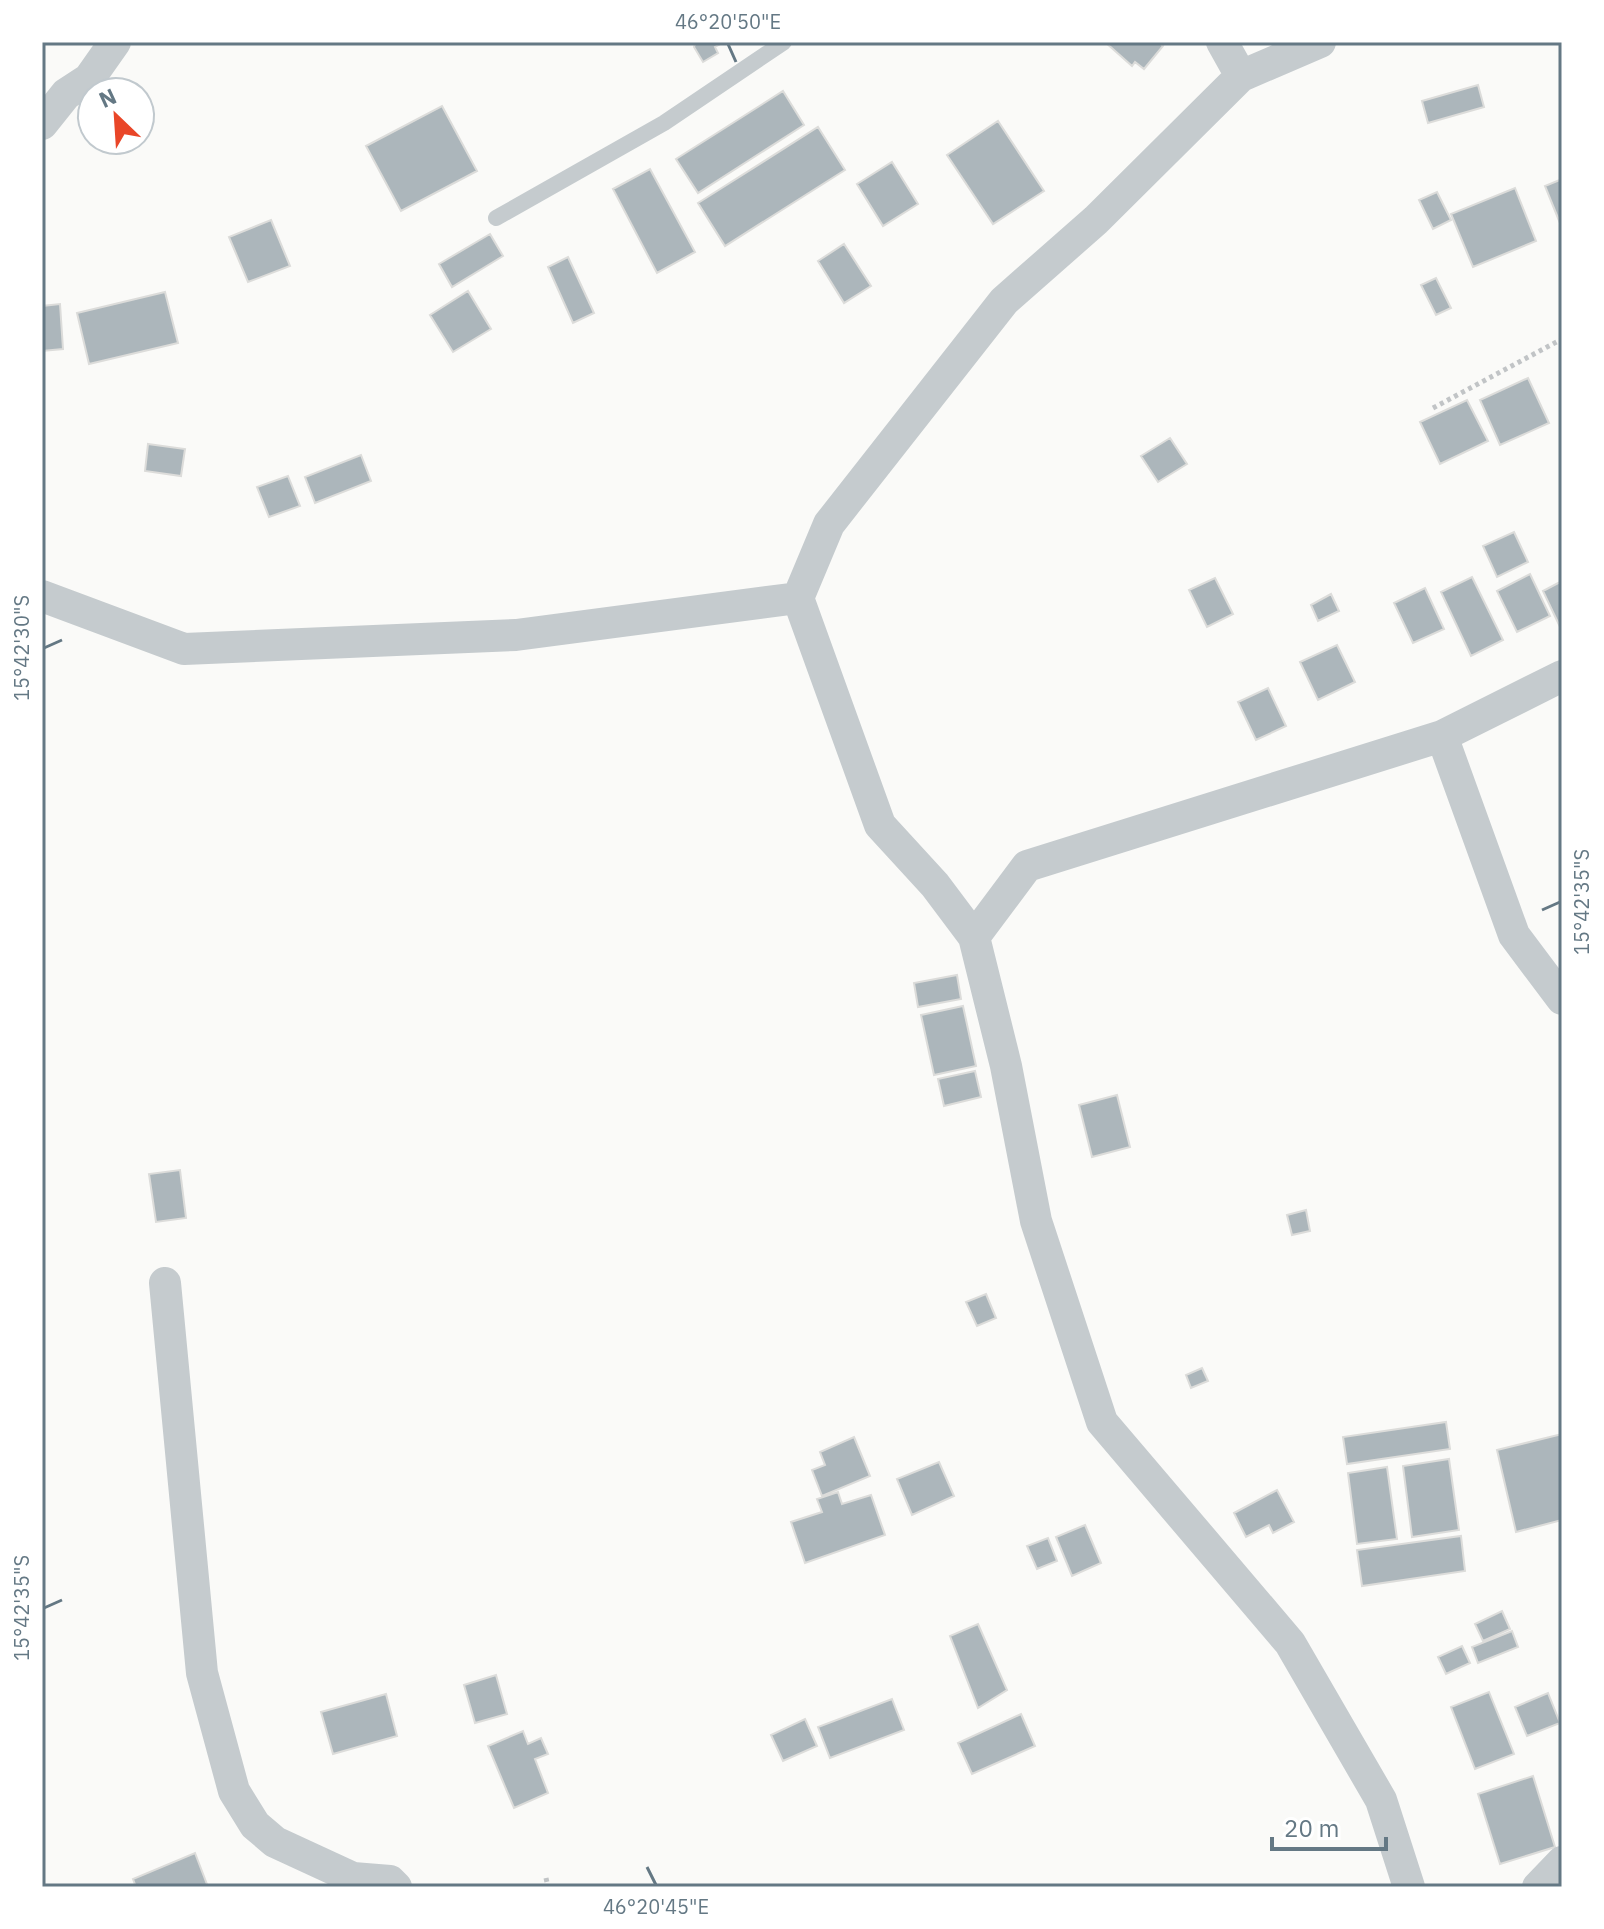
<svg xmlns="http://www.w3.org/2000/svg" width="1604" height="1929" font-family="'IBM Plex Sans',sans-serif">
<rect width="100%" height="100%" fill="#fafaf8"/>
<!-- building -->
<path fill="#acb6bb" stroke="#dcdcda" stroke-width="2" d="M 696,42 L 724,42 L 715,47 L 718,53 L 703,62 L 694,47 Z
M 1105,42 L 1158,42 L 1163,46 L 1144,69 L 1135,62 L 1132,66 Z
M 1478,85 L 1484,107 L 1428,123 L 1422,101 Z
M 783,91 L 804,125 L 698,193 L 676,159 Z
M 442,106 L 477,171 L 401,211 L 366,146 Z
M 998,121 L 1044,191 L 993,224 L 947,155 Z
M 818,127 L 845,170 L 725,246 L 698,203 Z
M 892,162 L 918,204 L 883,226 L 857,184 Z
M 650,169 L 695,252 L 657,273 L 613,189 Z
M 1562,179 L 1562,228 L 1545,186 Z
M 1515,188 L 1536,241 L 1473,267 L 1451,214 Z
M 1437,192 L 1451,220 L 1433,229 L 1419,200 Z
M 271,220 L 290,266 L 248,282 L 229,237 Z
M 490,234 L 503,256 L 452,287 L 439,264 Z
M 844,244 L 871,286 L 844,303 L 818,261 Z
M 568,257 L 594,313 L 573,323 L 548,267 Z
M 1436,278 L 1451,308 L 1436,315 L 1421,285 Z
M 468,291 L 491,329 L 453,352 L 430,315 Z
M 165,292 L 178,343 L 89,364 L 77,313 Z
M 60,304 L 63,349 L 42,351 L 42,306 Z
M 1528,378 L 1549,423 L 1500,445 L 1480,400 Z
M 1467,400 L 1488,441 L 1440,464 L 1420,422 Z
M 1170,438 L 1187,464 L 1158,482 L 1141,456 Z
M 148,444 L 185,449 L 181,476 L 145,471 Z
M 361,455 L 371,481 L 315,503 L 305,477 Z
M 288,476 L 300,506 L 269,517 L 257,487 Z
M 1514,532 L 1528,562 L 1497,577 L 1483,546 Z
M 1530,574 L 1550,616 L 1517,632 L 1497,591 Z
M 1472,577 L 1503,640 L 1471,656 L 1441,592 Z
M 1215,578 L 1233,614 L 1207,627 L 1189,590 Z
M 1562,581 L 1562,631 L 1543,591 Z
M 1425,588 L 1444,629 L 1413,643 L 1394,603 Z
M 1331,594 L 1339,611 L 1318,621 L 1311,605 Z
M 1337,645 L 1355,682 L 1318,700 L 1300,662 Z
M 1268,688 L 1286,726 L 1256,740 L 1238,702 Z
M 957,975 L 961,999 L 918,1007 L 914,983 Z
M 963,1006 L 976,1066 L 934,1075 L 921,1015 Z
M 975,1071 L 981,1097 L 944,1106 L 938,1079 Z
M 1117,1095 L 1130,1147 L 1092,1157 L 1079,1105 Z
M 180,1170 L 186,1218 L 156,1222 L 149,1174 Z
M 1306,1210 L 1310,1231 L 1292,1235 L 1287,1215 Z
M 986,1294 L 996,1318 L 977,1326 L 966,1302 Z
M 1202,1368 L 1208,1381 L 1191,1388 L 1186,1375 Z
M 1446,1422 L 1450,1449 L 1347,1464 L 1343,1437 Z
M 1562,1434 L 1562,1520 L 1516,1532 L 1497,1450 Z
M 854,1437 L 870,1476 L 822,1496 L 812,1470 L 825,1465 L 820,1452 Z
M 1449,1459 L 1459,1530 L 1412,1537 L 1403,1466 Z
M 939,1462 L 954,1496 L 912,1515 L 897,1479 Z
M 1387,1467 L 1397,1539 L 1357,1544 L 1348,1473 Z
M 1277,1490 L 1294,1522 L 1273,1533 L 1269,1525 L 1246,1537 L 1234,1513 Z
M 838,1492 L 842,1504 L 871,1495 L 885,1535 L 805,1563 L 791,1522 L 822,1512 L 817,1499 Z
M 1085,1525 L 1101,1563 L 1072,1576 L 1056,1537 Z
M 1461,1536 L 1465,1571 L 1362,1586 L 1357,1550 Z
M 1048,1538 L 1057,1561 L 1037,1569 L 1027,1546 Z
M 1502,1611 L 1510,1629 L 1483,1641 L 1475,1624 Z
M 978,1624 L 1007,1690 L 978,1708 L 950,1636 Z
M 1512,1631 L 1518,1647 L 1478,1663 L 1472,1647 Z
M 1462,1646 L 1470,1663 L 1446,1674 L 1438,1657 Z
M 496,1675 L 507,1714 L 475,1723 L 464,1685 Z
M 1489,1692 L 1514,1754 L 1475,1769 L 1451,1707 Z
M 1548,1693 L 1560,1723 L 1527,1736 L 1515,1707 Z
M 386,1694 L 397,1736 L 333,1754 L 321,1712 Z
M 892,1699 L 904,1730 L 830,1758 L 818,1727 Z
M 1021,1714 L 1035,1746 L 972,1774 L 958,1743 Z
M 805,1719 L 817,1746 L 783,1761 L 771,1735 Z
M 523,1731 L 528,1744 L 541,1738 L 548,1754 L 535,1759 L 548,1793 L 514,1808 L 488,1746 Z
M 1533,1776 L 1555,1847 L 1500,1864 L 1478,1794 Z
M 195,1853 L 208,1887 L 136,1887 L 133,1879 Z"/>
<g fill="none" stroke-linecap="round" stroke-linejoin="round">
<!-- path -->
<path stroke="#c1c4c6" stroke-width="5" stroke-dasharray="4 4" stroke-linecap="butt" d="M 1433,408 L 1562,339
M 546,1878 L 548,1887"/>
<!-- service -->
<path stroke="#c5cbce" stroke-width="16" d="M 496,218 L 664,123 L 784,42"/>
<!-- minor -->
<path stroke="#c5cbce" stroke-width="32" d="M 1222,42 L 1241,76
M 42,124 L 66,94 L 89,79 L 115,42
M 42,596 L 184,649 L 516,635 L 798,598
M 1442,736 L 1514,935 L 1562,999
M 974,937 L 935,885 L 880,825 L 798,598 L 829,524 L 1004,301 L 1096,220 L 1241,76 L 1320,42
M 165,1283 L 202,1673 L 234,1791 L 255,1825 L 275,1842 L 353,1878 L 390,1881 L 396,1887
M 1409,1887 L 1381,1800 L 1290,1643 L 1102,1422 L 1036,1221 L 1006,1066 L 974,937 L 1027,866 L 1442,736 L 1562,676
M 1538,1887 L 1562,1862"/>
</g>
<!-- ticks -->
<path fill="none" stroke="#647884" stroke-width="3" d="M 728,44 L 736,62M 44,648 L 62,640M 1542,910 L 1560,902M 44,1608 L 62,1600M 647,1867 L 656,1885"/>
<!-- border -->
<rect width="1604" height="1929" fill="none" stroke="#ffffff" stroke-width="88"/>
<!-- north arrow -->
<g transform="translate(116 116) rotate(335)"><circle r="38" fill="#ffffff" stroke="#c1c9ce" stroke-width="2"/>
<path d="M0-6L14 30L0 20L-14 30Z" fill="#e94628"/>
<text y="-12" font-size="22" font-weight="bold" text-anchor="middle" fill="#647884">N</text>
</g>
<!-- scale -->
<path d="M1272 1837v12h114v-12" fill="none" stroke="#647884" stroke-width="4"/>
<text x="1284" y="1837" font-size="24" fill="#647884" stroke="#ffffff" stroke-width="6" paint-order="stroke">20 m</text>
<rect x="44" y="44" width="1516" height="1841" fill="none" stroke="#647884" stroke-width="3"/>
<g font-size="20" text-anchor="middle" fill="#647884">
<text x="728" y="29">46°20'50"E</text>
<text transform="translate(22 648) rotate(-90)" y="7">15°42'30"S</text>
<text transform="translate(1582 902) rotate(-90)" y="7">15°42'35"S</text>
<text transform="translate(22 1608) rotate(-90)" y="7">15°42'35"S</text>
<text x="656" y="1914">46°20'45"E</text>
</g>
</svg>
